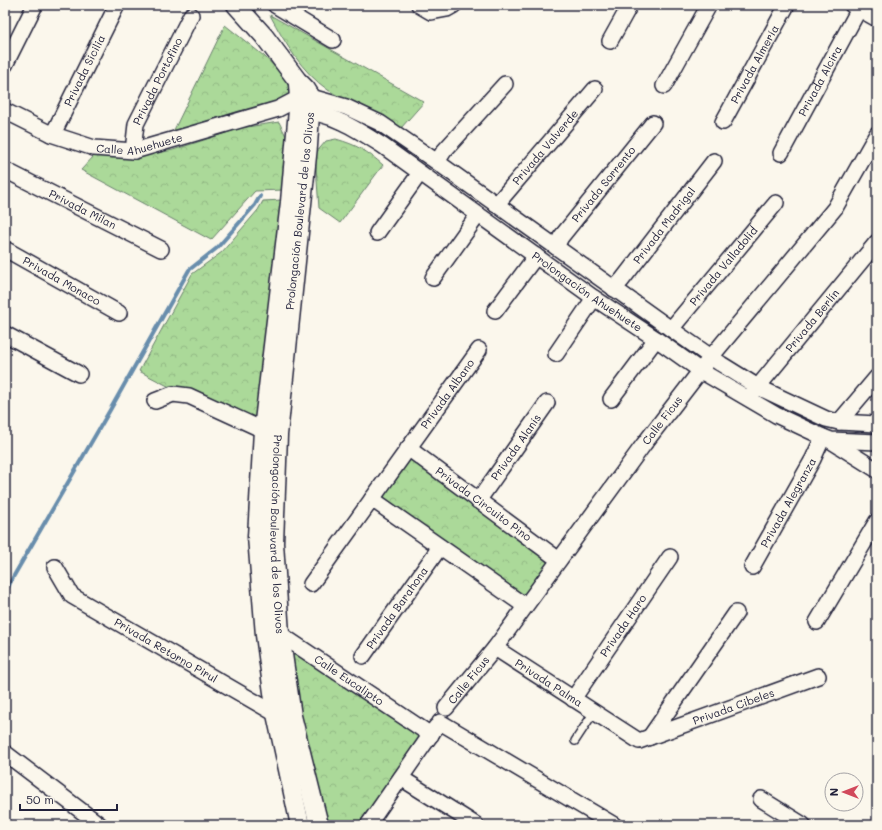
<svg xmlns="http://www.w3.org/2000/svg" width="882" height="830" font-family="Mali,sans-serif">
<defs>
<pattern id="park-crowns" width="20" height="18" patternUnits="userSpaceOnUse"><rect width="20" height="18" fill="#abd999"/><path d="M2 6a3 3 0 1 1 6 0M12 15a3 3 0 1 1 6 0" fill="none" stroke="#93ba85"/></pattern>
</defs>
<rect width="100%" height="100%" fill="#fbf7ec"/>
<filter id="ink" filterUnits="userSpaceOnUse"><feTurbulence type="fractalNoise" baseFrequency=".025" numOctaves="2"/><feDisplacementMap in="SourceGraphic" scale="8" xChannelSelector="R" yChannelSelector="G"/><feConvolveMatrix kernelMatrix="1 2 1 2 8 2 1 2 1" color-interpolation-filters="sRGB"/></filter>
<g filter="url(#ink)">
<!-- park -->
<path fill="url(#park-crowns)" stroke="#667e6a" d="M 270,15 L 424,102 L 401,128 C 390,122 378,115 366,109 C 353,103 340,98 328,90 C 301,71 285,43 270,15 Z
M 225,25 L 264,56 L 297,90 L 266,106 L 239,111 L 173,132 Z
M 279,122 L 290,144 L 284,190 L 255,191 L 211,240 L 81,170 L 94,156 L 133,158 L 173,150 L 241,128 Z
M 336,139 C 357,145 367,151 383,165 L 340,223 L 319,208 L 315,154 L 326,141 Z
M 282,200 L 262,435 L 139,371 L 192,274 L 222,252 L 258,210 L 263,201 Z
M 408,449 L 554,557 L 521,602 L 373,500 Z
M 280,634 L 425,732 L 365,825 L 314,825 Z"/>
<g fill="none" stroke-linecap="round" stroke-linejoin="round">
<!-- stream -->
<path stroke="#688dac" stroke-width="4" d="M 5,594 L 12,579 L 110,410 L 189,270 L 217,248 L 255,205 L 260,196"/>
<defs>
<path id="service" d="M 575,741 L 594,712"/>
<g id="minor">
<path d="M 275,5 L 333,40"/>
<path d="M 419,5 L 431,12 L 447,9 L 454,5"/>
<path d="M 852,5 L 877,19"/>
<path d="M 610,41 L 630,5"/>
<path d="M 5,65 L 35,5"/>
<path d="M 664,86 L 709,5"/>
<path id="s1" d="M 5,111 L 51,134 L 94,148 L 134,151 L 278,109 L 299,98 L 311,97 L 346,107 L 380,123 L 437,162 L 671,329 L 721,364 L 758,387 L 826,419 L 839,422 L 877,424"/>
<path id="s2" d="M 300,111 C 331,112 358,130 383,146 L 594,298 L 656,339 L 701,371 L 776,415 L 823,437 L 831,440 L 877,442"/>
<path id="s3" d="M 723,122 L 787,5"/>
<path id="s4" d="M 51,134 L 56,128 L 117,5"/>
<path id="s5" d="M 134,151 L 134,142 L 136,124 L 191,15"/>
<path id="s6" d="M 781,153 L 859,9"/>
<path d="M 437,162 L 444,151 L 505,84"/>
<path id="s7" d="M 5,170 L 161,249"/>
<path id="s8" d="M 496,205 L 595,89"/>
<path d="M 377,233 L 420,173"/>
<path id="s9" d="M 556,247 L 561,237 L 653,123"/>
<path id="s10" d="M 5,249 L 119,313"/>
<path d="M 433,278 L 478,215"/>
<path id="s11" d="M 614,289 L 622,280 L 714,161"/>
<path d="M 495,311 L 536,256"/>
<path id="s12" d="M 671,329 L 776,203"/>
<path d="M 5,334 L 79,374"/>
<path d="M 556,354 L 594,298"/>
<path id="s13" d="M 752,394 L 877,242"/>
<path d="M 611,399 L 656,339"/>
<path d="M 155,401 L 173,394 L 189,396 L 263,430 L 273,434"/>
<path d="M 839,422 L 877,377"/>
<path d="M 831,441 L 877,470"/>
<path id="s14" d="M 408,448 L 559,560"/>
<path d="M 372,499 L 525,606"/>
<path id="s15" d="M 478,501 L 547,403"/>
<path id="s16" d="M 55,567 L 72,596 L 276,714 L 284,715"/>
<path id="s17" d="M 752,567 L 813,459 L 823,437"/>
<path id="s18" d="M 311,584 L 479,350"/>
<path d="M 817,622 L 877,521"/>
<path id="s19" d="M 272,634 L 280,634 L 431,735"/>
<path id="s20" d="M 495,648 L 639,741 L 818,676"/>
<path id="s21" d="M 363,656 L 440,547"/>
<path id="s22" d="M 573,699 L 670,557"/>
<path id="s23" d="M 446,708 L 495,648 L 644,444 L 711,357 L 835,208 L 877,134"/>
<path d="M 440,722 L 614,825"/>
<path d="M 650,737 L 736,613"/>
<path d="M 5,753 L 100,825"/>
<path d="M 401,778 L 476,825"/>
<path d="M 761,799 L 803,825"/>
<path d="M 368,825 L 436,727"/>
</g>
<g id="tertiary">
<path id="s24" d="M 236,5 L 264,36 L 297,80 L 306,89 L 311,97 L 308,146 L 278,435 L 274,543 L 280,634 L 292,716 L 319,825"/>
<path d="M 298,84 L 299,98 L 290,202 L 263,430 L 257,537 L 265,635 L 276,714 L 300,825"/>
</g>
</defs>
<!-- service casing -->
<use href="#service" stroke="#22223b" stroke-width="10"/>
<!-- minor casing -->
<use href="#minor" stroke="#22223b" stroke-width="18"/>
<!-- tertiary casing -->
<use href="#tertiary" stroke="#22223b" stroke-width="21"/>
<!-- service -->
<use href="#service" stroke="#fbf7ec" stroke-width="7"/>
<!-- minor -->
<use href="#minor" stroke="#fbf7ec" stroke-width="15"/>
<!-- tertiary -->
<use href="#tertiary" stroke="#fbf7ec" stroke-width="18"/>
</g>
</g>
<g text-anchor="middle" stroke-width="4" stroke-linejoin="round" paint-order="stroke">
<!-- street labels -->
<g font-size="11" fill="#22223b" stroke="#fbf7ec">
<text dy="4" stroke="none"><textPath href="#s3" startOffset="66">Privada Almería</textPath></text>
<text dy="4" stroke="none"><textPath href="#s4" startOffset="72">Privada Sicilia</textPath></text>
<text dy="4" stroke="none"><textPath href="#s6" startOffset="82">Privada Alcira</textPath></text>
<text dy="4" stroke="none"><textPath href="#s5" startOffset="75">Privada Portofino</textPath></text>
<text dy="4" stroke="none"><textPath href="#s1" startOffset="143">Calle Ahuehuete</textPath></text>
<text dy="4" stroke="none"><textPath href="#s8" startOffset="76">Privada Valverde</textPath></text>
<text dy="4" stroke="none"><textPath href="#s9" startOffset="79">Privada Sorrento</textPath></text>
<text dy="4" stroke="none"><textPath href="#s7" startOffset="87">Privada Milan</textPath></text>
<text transform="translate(300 211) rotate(-84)" y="4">Prolongación Boulevard de los Olivos</text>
<text dy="4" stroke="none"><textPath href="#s11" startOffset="81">Privada Madrigal</textPath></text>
<text dy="4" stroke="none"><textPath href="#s12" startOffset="82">Privada Valladolid</textPath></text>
<text dy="4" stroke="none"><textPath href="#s10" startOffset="65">Privada Monaco</textPath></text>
<text dy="4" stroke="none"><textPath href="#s2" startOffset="342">Prolongación Ahuehuete</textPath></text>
<text dy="4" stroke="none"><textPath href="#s13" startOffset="95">Privada Berlín</textPath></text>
<text dy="4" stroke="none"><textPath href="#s18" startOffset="234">Privada Albano</textPath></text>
<text dy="4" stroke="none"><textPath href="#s23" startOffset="360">Calle Ficus</textPath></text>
<text dy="4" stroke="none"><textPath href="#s15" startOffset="66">Privada Alanís</textPath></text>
<text dy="4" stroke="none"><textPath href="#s17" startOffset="74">Privada Alegranza</textPath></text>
<text dy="4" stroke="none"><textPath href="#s14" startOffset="94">Privada Circuito Pino</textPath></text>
<text dy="4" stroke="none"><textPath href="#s24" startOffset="558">Prolongación Boulevard de los Olivos</textPath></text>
<text dy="4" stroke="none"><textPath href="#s21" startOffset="59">Privada Barahona</textPath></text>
<text dy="4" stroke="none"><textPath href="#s22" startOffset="89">Privada Haro</textPath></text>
<text dy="4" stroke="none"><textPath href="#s16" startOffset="142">Privada Retorno Pirul</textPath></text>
<text dy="4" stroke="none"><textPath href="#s19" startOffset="91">Calle Eucalipto</textPath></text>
<text dy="4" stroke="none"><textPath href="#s23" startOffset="36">Calle Ficus</textPath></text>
<text dy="4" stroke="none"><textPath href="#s20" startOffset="64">Privada Palma</textPath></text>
<text dy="4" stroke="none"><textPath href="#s20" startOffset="272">Privada Cibeles</textPath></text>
</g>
</g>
<!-- margin -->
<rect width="882" height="830" fill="none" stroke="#fbf7ec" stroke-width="20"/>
<rect x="10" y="10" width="862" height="810" fill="none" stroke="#22223b" stroke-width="1.5" filter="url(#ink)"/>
<!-- north arrow -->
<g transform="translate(844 792) rotate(270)"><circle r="19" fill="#fbf7ec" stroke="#a4a2a5"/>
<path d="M0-3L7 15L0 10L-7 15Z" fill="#d1495b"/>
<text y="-6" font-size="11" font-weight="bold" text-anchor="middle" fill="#22223b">N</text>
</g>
<!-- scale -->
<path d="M20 804v6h97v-6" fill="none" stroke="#22223b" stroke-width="2"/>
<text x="26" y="804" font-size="12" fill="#22223b" stroke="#fbf7ec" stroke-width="3" paint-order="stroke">50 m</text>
</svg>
